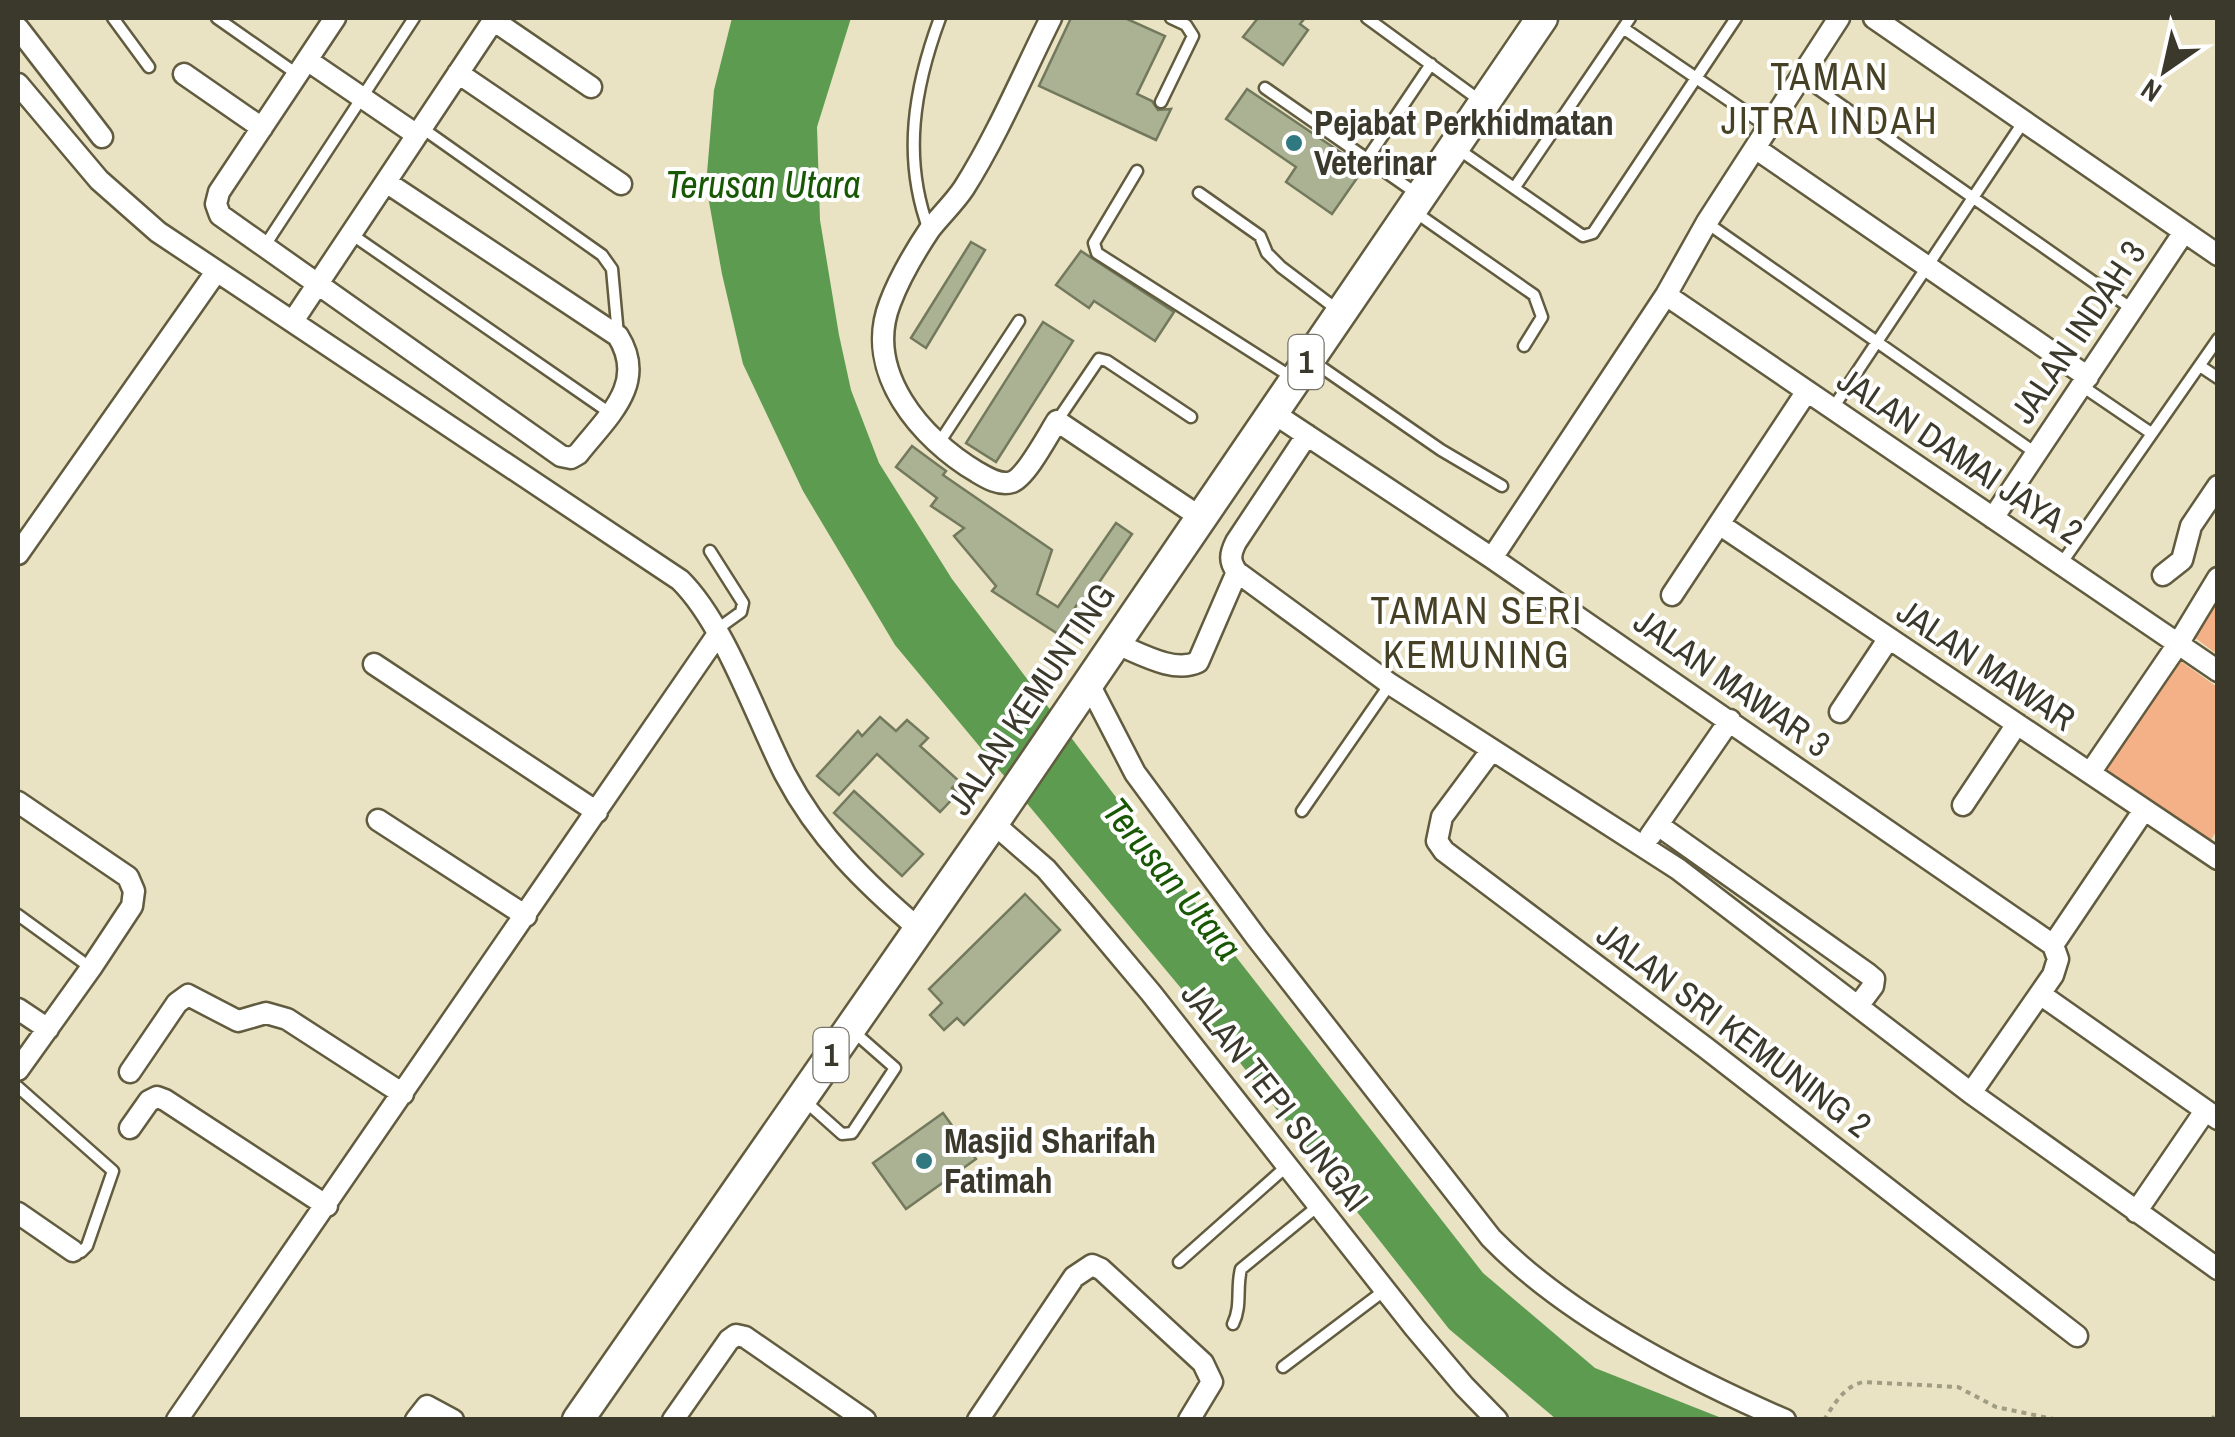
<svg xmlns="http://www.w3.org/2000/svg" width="2235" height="1437" font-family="'Archivo Narrow',sans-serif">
<rect width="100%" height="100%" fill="#e9e2c3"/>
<!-- green -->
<path fill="#f4b086" d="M 2217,591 L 2217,654 L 2194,637 Z
M 2176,658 L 2217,687 L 2217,830 L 2209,843 L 2100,768 Z"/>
<!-- water -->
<path fill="#5d9c50" d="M 732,18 L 851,18 L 817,127 L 820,220 L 839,335 L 851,390 L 879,463 L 952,579 L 1233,953 L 1483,1273 L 1595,1368 L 1724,1419 L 1556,1419 L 1449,1329 L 1190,999 L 895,645 L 803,491 L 743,364 L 722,274 L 706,185 L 714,90 Z"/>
<!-- building -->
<path fill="#abb294" stroke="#72795d" stroke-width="2.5" d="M 1071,18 L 1125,18 L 1165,36 L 1137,94 L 1152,101 L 1158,110 L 1171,109 L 1156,140 L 1039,86 Z
M 1258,18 L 1305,18 L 1300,24 L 1308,30 L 1283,65 L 1243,37 Z
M 1247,89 L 1364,168 L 1332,214 L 1286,182 L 1296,167 L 1226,119 Z
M 971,242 L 985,250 L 926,348 L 911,338 Z
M 1081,251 L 1174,312 L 1155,341 L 1094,301 L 1089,308 L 1056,285 Z
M 1043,322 L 1073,341 L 996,462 L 966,443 Z
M 912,446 L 946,471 L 943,475 L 1052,550 L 1037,594 L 1058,607 L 1116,523 L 1132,534 L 1083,606 L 1078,603 L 1058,634 L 992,591 L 996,586 L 954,536 L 964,528 L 931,506 L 937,498 L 896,467 Z
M 880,717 L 896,731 L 907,720 L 928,738 L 920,746 L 959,781 L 952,788 L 958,793 L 940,812 L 877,754 L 839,795 L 817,776 L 858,731 L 862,736 Z
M 854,791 L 923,854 L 902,876 L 834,813 Z
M 1025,894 L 1060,930 L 964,1025 L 957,1018 L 944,1030 L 930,1015 L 942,1003 L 929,989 Z
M 943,1113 L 976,1159 L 906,1209 L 873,1163 Z"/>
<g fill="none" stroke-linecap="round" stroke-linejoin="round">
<defs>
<path id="service" d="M 113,18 L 149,67
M 217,18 L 297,74
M 1367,18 L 1482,102
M 1623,28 L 1768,127
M 1801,77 L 2132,309
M 1265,88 L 1416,193
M 1161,102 L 1193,36 L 1186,25 L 1171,18
M 422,128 L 602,255 L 612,269 L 618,335
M 1458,149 L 1583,236 L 1593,233 L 1736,18
M 1367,159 L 1431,64
M 1137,171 L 1094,243 L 1097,253 L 1293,378
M 1515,187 L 1630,18
M 1199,193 L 1260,236 L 1267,253 L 1281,267 L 1339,311
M 1415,212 L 1534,295 L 1542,317 L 1524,346
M 1707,223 L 2037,454
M 929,230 C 902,158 914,88 940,18
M 351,234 L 610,413
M 264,247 L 414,18
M 1311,360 L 1441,450 L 1502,486
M 2200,366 L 2218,378
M 2082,386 L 2151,433
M 1833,408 L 2024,121
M 1057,421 L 1099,359 L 1107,361 L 1191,417
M 939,443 L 1019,321
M 710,551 L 743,603 L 741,612 L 716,630
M 2061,564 L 2218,339
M 1302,811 L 1390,684
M 18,915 L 91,968
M 18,1087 L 113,1171 L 87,1246 L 81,1252 L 73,1251
M 805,1101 L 842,1134 L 852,1133 L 895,1068 L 854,1032
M 1179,1262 L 1287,1166
M 1233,1324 C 1242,1306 1236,1288 1241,1269 L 1318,1206
M 1283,1367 L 1385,1290"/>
<path id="minor" d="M 335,18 L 219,192 L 216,204 L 220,215 L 561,456 L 571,458 L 578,454 C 607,417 648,384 618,336 L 386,182
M 1051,18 C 1023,74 998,134 964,188 C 954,203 941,215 930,229 C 916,250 899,279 890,303 C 863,372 921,439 977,472 C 987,478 1000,486 1012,482 C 1026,477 1048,435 1057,421 L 1200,517
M 1874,18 L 2218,255
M 493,20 L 591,87
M 18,28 L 102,137
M 307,60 L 417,135
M 458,73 L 621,184
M 184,74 L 262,128
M 18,84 L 99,180 L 158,232 L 680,580 C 724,623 756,717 785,774 C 818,837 865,883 919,929
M 1755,148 L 2088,377
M 1666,295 L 2218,671
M 293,321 L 495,18
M 1272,412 L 1492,558 L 2053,945 L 2058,959 L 2053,975 L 1971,1093
M 1307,435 L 1236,542 C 1230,554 1229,561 1237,572 L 1390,684 L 1678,869 L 1971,1093 L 2218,1269
M 1993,518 L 2184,232
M 1719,524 L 2218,859
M 18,554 L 216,272
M 1492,558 L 1666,295 L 1707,222 L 1839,18
M 2163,575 L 2182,560 L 2191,526 L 2218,486
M 1672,595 L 1807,391
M 1114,643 C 1138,652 1173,674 1198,662 L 1237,572
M 374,664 L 597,812
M 1088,682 L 1135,773 L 1256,937 L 1491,1238 C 1567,1316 1686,1377 1785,1420
M 1840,712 L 1889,638
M 1491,751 L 1442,817 L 1437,841 L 1444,851 L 1706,1048 L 2077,1336
M 2090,773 L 2178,644 L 2218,578
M 18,802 L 128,877 L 134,891 L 132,906 L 91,968 L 18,1070
M 1963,805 L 2017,724
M 378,820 L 526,916
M 993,823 L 1046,869 L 1083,912 L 1151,993 L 1415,1328 L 1464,1386 L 1497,1420
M 1658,825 L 1868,974 L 1874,979 L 1873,986 L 1858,1006
M 1650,836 L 1730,720
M 2053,945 L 2144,810
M 2040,994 L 2218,1119
M 18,1009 L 48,1029
M 130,1072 L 177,1003 L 188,995 L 238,1021 L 266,1013 L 287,1019 L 403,1094
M 130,1128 L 149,1101 L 157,1097 L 165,1100 L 327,1206
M 2136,1212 L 2205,1111
M 18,1213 L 73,1251
M 177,1420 L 718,634
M 416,1420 L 427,1406 L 453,1420
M 673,1420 L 729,1340 L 736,1335 L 745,1337 L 865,1420
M 978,1420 L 1074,1277 L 1092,1265 L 1101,1269 L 1203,1363 L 1212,1382 L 1189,1420"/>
<path id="primary" d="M 578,1420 L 993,823 L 1542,18"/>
</defs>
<!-- service casing -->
<use href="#service" stroke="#615b3f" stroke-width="15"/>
<!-- minor casing -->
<use href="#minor" stroke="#615b3f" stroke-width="25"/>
<!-- primary casing -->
<use href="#primary" stroke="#615b3f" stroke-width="35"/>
<!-- path -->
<path stroke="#a19c84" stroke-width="4" stroke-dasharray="5 5" stroke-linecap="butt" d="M 1824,1420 C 1834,1404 1845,1385 1864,1382 L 1958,1387 L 1996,1407 L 2058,1420
M 2211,1420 L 2218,1413"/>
<!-- service -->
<use href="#service" stroke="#fff" stroke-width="10"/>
<!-- minor -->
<use href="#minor" stroke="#fff" stroke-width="20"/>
<!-- primary -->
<use href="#primary" stroke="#fff" stroke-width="30"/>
</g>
<!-- markers -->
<g fill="#317981" stroke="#fff" stroke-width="4">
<circle cx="1294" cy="143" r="10"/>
<circle cx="924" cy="1161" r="10"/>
</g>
<g text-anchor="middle" stroke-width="8" stroke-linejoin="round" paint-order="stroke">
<!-- shield labels -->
<g fill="#fff" stroke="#76746b" stroke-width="2.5">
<rect x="1288.5" y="335" width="35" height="54" rx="8"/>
<rect x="813.5" y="1028" width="35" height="54" rx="8"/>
</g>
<g font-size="32" font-weight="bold" fill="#3b382c">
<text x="1306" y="373">1</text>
<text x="831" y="1066">1</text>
</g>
<!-- poi labels -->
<g font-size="35" font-weight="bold" fill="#3b382c" stroke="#fff" text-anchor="start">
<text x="1314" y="135">Pejabat Perkhidmatan<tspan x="1314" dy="40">Veterinar</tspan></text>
<text x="944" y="1153">Masjid Sharifah<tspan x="944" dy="40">Fatimah</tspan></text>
</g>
<!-- street labels -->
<g font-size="35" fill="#3b382c" stroke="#fff">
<text transform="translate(2078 332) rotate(-56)" y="12">JALAN INDAH 3</text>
<text transform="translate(1960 456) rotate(34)" y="12">JALAN DAMAI JAYA 2</text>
<text transform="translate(1986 665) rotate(34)" y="12">JALAN MAWAR</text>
<text transform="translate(1732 683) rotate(35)" y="12">JALAN MAWAR 3</text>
<text transform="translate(1031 699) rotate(-56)" y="12">JALAN KEMUNTING</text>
<text transform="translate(1734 1030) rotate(37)" y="12">JALAN SRI KEMUNING 2</text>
<text transform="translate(1275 1097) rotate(52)" y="12">JALAN TEPI SUNGAI</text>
</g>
<!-- neighbourhood labels -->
<g font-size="38" letter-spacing="2.5" fill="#464025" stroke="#fff">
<text x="1830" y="90">TAMAN<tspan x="1830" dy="44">JITRA INDAH</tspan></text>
<text x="1477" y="624">TAMAN SERI<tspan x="1477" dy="44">KEMUNING</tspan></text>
</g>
<!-- water labels -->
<g font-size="38" font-style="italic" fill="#185805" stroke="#fff">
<text x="763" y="198">Terusan Utara</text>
<text transform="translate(1172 879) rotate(51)" y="13">Terusan Utara</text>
</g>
</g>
<!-- border -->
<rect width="2235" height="1437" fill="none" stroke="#3b382c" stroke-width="40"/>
<!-- north arrow -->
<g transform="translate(2165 70) rotate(214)" stroke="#ffffff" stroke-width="8" paint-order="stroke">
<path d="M0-8L18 38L0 25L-18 38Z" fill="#3b382c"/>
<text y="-15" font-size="28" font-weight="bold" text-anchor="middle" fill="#3b382c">N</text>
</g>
</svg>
